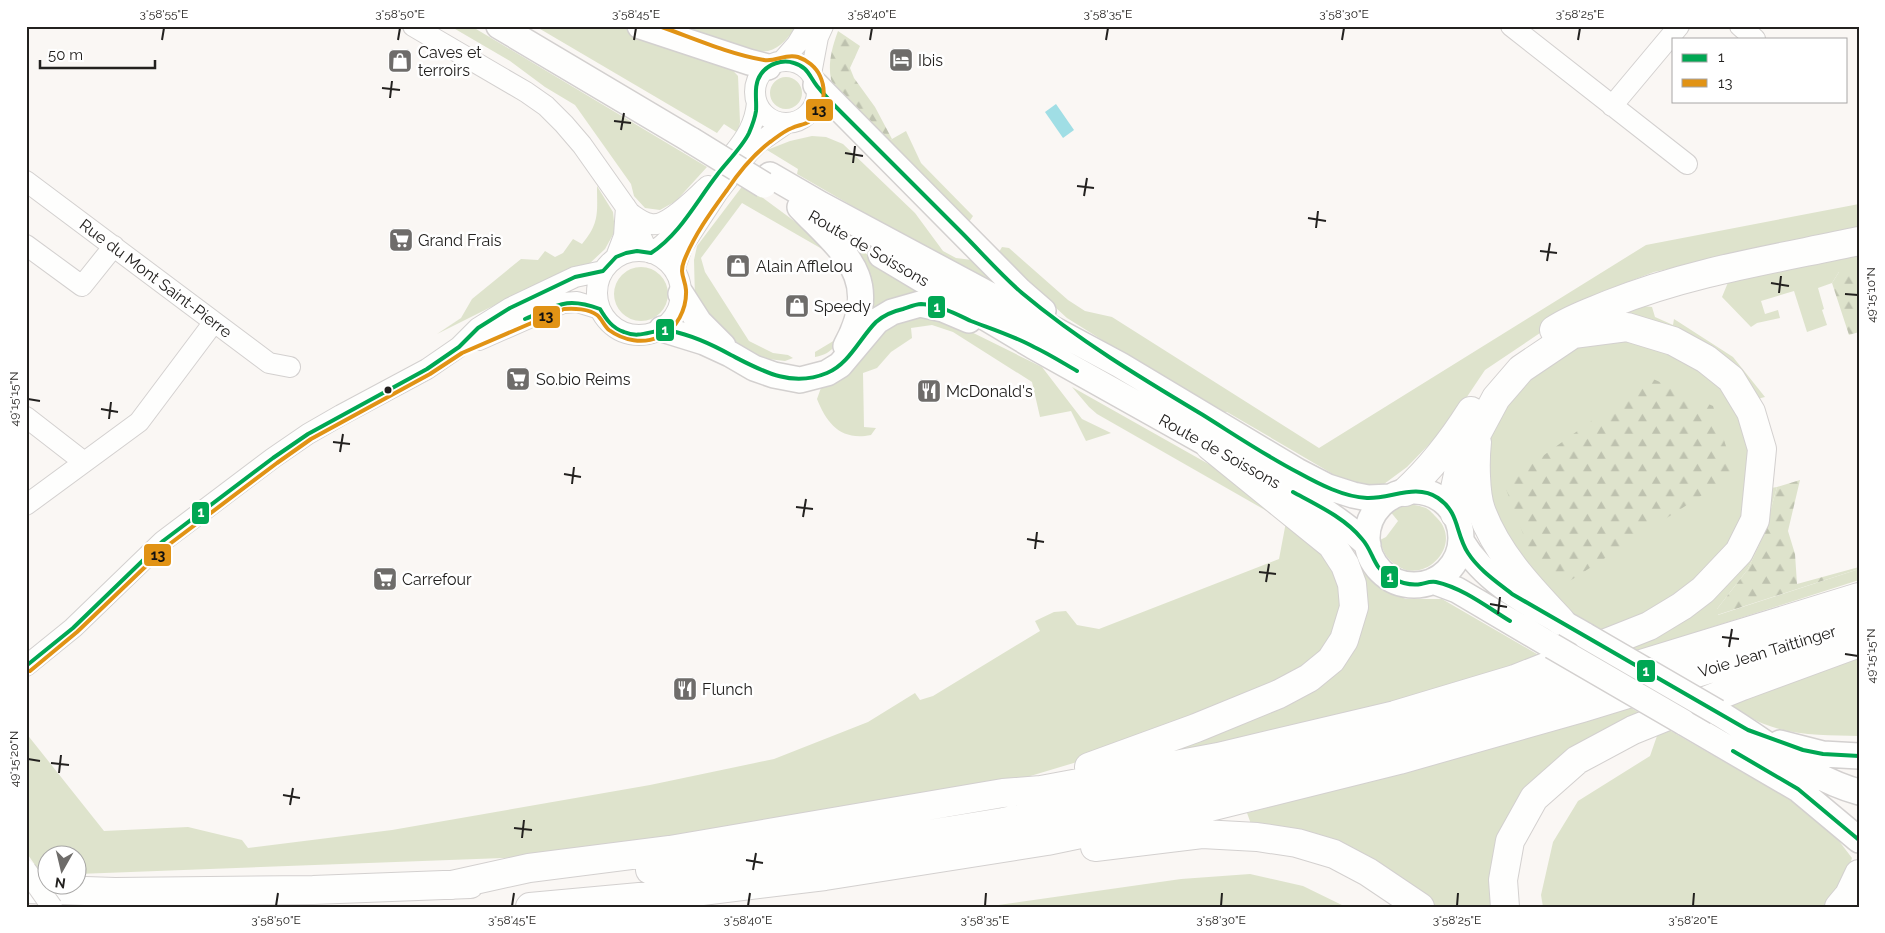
<svg xmlns="http://www.w3.org/2000/svg" width="1885" height="933" font-family="Raleway,sans-serif">
<defs>
<pattern id="forest-firs" width="22" height="20" patternUnits="userSpaceOnUse" patternTransform="scale(1.25)"><rect width="22" height="20" fill="#dee3cc"/><path d="M5 1l3.5 6h-7zM16 11l3.5 6h-7z" fill="#bec2af"/></pattern>
</defs>
<rect width="100%" height="100%" fill="#faf7f4"/>
<!-- grass -->
<path fill="#dee3cc" d="M 450,26 L 471,26 L 707,167 L 676,201 L 660,210 L 645,208 L 634,196 L 631,184 L 575,105 L 545,87 L 510,61 Z
M 535,26 L 622,26 L 724,61 L 738,76 L 740,122 L 738,133 L 724,124 L 717,133 Z
M 670,26 L 797,26 C 789,36 781,48 768,51 C 750,55 690,32 670,26 Z
M770 93a16 16 0 1 1 32 0a16 16 0 1 1-32 0Z
M 906,131 L 921,163 L 973,216 L 969,222 L 885,143 Z
M 812,136 L 826,137 L 843,144 L 915,213 L 943,251 L 956,258 L 980,261 L 1003,293 L 797,174 L 798,169 L 767,150 L 790,141 Z
M 744,184 L 839,254 L 852,300 L 836,257 L 742,203 L 701,258 L 705,272 L 749,341 L 773,353 L 788,355 L 793,358 L 785,361 L 768,359 L 748,351 L 711,322 L 695,300 L 694,260 L 697,246 Z
M 597,186 L 613,212 L 615,231 L 605,249 L 588,265 L 553,276 L 437,334 L 461,318 L 472,299 L 521,259 L 538,260 L 545,251 L 555,257 L 563,253 L 573,239 L 582,244 C 600,223 597,212 597,186 Z
M 1859,204 L 1859,228 L 1654,272 L 1601,292 L 1485,370 L 1448,425 L 1407,467 L 1384,484 L 1355,487 L 1227,412 L 1219,413 L 1067,318 L 999,256 L 999,252 L 1002,247 L 1009,248 L 1068,300 L 1085,311 L 1112,317 L 1319,448 L 1646,245 Z
M 853,246 L 933,293 L 881,312 L 868,304 Z
M 1859,247 L 1859,272 L 1839,272 L 1832,283 L 1818,288 L 1824,309 L 1822,310 L 1827,325 L 1807,332 L 1794,291 L 1761,301 L 1765,314 L 1778,310 L 1780,318 L 1757,323 L 1751,327 L 1722,297 L 1729,280 Z
M614 294a27 27 0 1 1 54 0a27 27 0 1 1-54 0Z
M 1625,304 L 1652,307 L 1655,317 L 1673,325 L 1674,319 L 1733,357 L 1765,397 L 1757,399 L 1736,371 L 1582,323 Z
M 909,313 L 941,317 L 1042,367 L 1082,419 L 1111,433 L 1086,441 L 1071,411 L 1040,417 L 1032,382 L 953,332 L 932,325 L 911,328 L 912,338 L 891,352 L 877,368 L 863,373 L 864,427 L 876,428 L 871,435 C 841,441 827,424 817,399 L 822,385 L 882,329 Z
M 1606,339 L 1656,341 L 1713,376 L 1732,400 L 1754,448 L 1741,523 L 1730,545 L 1709,567 L 1662,607 L 1607,634 L 1572,613 L 1549,594 L 1512,544 L 1491,506 L 1487,474 L 1490,436 L 1509,394 L 1577,344 Z
M 835,340 L 836,345 C 830,352 825,355 815,357 L 815,352 Z
M 1072,387 L 1228,475 L 1315,545 L 1334,572 L 1341,595 L 1340,618 L 1332,636 L 1315,662 L 1282,683 L 1117,750 L 1017,780 L 553,856 L 78,874 L 78,856 L 48,856 L 47,873 L 40,872 L 26,852 L 26,733 L 104,831 L 188,827 L 242,840 L 248,848 L 392,830 L 650,785 L 774,759 L 868,722 L 915,693 L 920,700 L 933,696 L 1040,631 L 1035,621 L 1054,612 L 1066,611 L 1077,625 L 1099,629 L 1279,559 L 1286,522 L 1097,414 L 1089,407 Z
M 1777,487 L 1764,534 L 1748,569 L 1717,609 L 1718,615 L 1859,569 L 1859,580 L 1637,651 L 1625,644 L 1687,609 L 1771,488 Z
M 1399,503 C 1408,504 1418,505 1426,508 C 1430,510 1434,515 1437,518 C 1464,545 1424,586 1396,565 C 1386,558 1383,552 1380,540 L 1386,537 L 1398,521 L 1389,510 Z
M 1348,547 L 1362,571 L 1382,590 L 1406,599 L 1442,599 L 1542,657 L 1468,683 L 1167,755 L 1168,749 L 1339,666 Z
M 1859,654 L 1859,736 C 1827,735 1794,736 1764,724 C 1751,719 1739,710 1727,703 Z
M 1631,708 L 1645,716 L 1529,793 L 1498,907 L 1432,907 L 1251,824 L 1247,813 Z
M 1664,727 L 1806,809 L 1839,841 L 1852,858 C 1845,880 1841,891 1823,907 L 1543,907 L 1541,895 L 1553,842 L 1578,801 L 1650,756 L 1658,733 Z
M 1250,874 L 1303,886 L 1346,907 L 984,907 L 1181,879 Z"/>
<!-- forest -->
<path fill="url(#forest-firs)" d="M 838,31 L 860,46 L 850,68 L 854,78 L 875,107 L 892,139 L 885,143 C 844,104 815,92 838,31 Z
M 1839,272 L 1859,272 L 1859,332 L 1849,335 L 1832,283 Z
M 1651,378 L 1713,406 L 1734,471 L 1710,490 L 1562,586 L 1528,547 L 1504,484 Z
M 1800,480 L 1788,531 L 1795,554 L 1797,584 L 1859,567 L 1859,569 L 1717,615 L 1717,609 L 1748,569 L 1764,534 L 1777,487 Z"/>
<!-- water -->
<path fill="#a0dee5" d="M 1056,104 L 1074,130 L 1063,138 L 1045,112 Z"/>
<g fill="none" stroke-linecap="round" stroke-linejoin="round">
<defs>
<path id="minor" d="M 413,26 L 526,92 L 546,106 L 564,124 L 582,145 L 630,213 L 648,252
M 1511,26 L 1687,164
M 1740,26 L 1755,39
M 782,61 L 797,44 L 808,26
M755 92a31 31 0 1 1 62 0a31 31 0 1 1-62 0Z
M 811,74 L 818,37 L 823,26
M 1612,106 L 1679,26
M 733,154 C 746,138 755,124 757,103
M 26,181 L 269,363 L 290,367
M 630,213 C 636,217 643,223 651,224 C 668,227 695,197 708,186
M 26,245 L 82,286 L 114,246
M597 293a42 42 0 1 1 84 0a42 42 0 1 1-84 0Z
M 651,253 C 669,242 680,227 692,209
M 616,257 L 624,236 L 626,207
M 674,270 L 682,247 L 718,192 L 749,152 L 758,143 L 787,123
M 479,340 L 563,303 L 577,302 L 600,309
M 26,417 L 84,462
M 26,505 L 139,422 L 214,322
M 26,666 L 73,628 L 163,541 L 273,458 L 308,434 L 341,415 L 427,369 L 459,347 L 478,328 L 510,308 L 575,277 L 603,271"/>
<path id="major" d="M 499,26 L 691,140
M 640,26 L 749,62 L 768,67
M 816,85 L 1020,291 L 1043,311
M 770,175 L 820,204 L 1120,365 L 1297,471 L 1328,487 L 1353,495 L 1368,498 L 1391,497
M 800,207 C 844,253 883,278 846,346
M 881,255 L 1033,346 L 1306,499 C 1328,513 1349,527 1368,545
M 681,294 L 699,322 L 723,346
M 662,329 L 704,342 L 730,354 L 754,368 L 774,375 L 800,380 L 827,373 L 840,365 L 877,321 L 892,312 L 920,304 L 943,309 L 969,320
M1367 538a47 47 0 1 1 94 0a47 47 0 1 1-94 0Z
M 1461,541 C 1489,588 1540,609 1586,636
M 1433,581 L 1457,590 L 1552,646
M 1717,712 C 1763,739 1807,778 1859,792
M 1683,722 L 1798,789 L 1859,840
M 1780,743 L 1823,754 L 1859,756"/>
<path id="highway" d="M 1554,330 C 1572,318 1591,312 1610,304 C 1689,272 1775,259 1859,241
M 1477,442 C 1475,460 1475,493 1481,510 C 1497,554 1530,588 1561,621
M 1405,492 C 1431,468 1452,441 1471,411
M 1089,767 L 1196,728 L 1279,694 L 1309,678 L 1331,660 L 1344,640 L 1354,607 L 1352,584 L 1345,565 L 1332,545 L 1210,446
M 1095,847 L 1202,834 L 1257,837 L 1297,843 L 1334,854 L 1368,872 L 1420,907
M 650,870 L 691,866 L 830,850 L 1003,822 L 1200,783 L 1389,736 L 1560,689 L 1859,597
M 452,885 L 529,868 L 670,850 L 1003,793 L 1041,790 L 1218,757 L 1395,715 L 1515,679 L 1649,626 L 1682,606 L 1703,590 L 1739,552 L 1755,520 L 1762,449 L 1751,412 L 1731,379 L 1706,359 L 1673,341 L 1627,327 L 1573,334 L 1521,369 L 1496,398 L 1460,465 L 1454,493 L 1455,514
M 26,889 L 115,892 L 313,890 L 470,884
M 530,907 L 694,892 L 825,876 L 1047,841 L 1210,807 L 1399,760 L 1582,708 L 1859,623
M 1505,907 L 1503,880 L 1510,841 L 1534,798 L 1577,760 L 1633,730 L 1742,686 L 1859,643
M 1839,907 L 1849,895 L 1859,874"/>
</defs>
<!-- minor casing -->
<use href="#minor" stroke="#d3d0cf" stroke-width="22"/>
<!-- major casing -->
<use href="#major" stroke="#d3d0cf" stroke-width="28"/>
<!-- highway casing -->
<use href="#highway" stroke="#d3d0cf" stroke-width="30"/>
<!-- minor -->
<use href="#minor" stroke="#fefefd" stroke-width="20"/>
<!-- major -->
<use href="#major" stroke="#fefefd" stroke-width="25"/>
<!-- highway -->
<use href="#highway" stroke="#fefefd" stroke-width="28"/>
<defs>
<path id="minor-bridge" d="M 26,870 L 52,907"/>
<path id="major-bridge" d="M 691,140 L 764,185
M 1586,636 L 1717,712
M 1552,646 L 1683,722"/>
</defs>
<!-- minor-bridge casing -->
<use href="#minor-bridge" stroke="#d3d0cf" stroke-width="22" stroke-linecap="butt"/>
<!-- major-bridge casing -->
<use href="#major-bridge" stroke="#d3d0cf" stroke-width="28" stroke-linecap="butt"/>
<!-- minor-bridge -->
<use href="#minor-bridge" stroke="#fefefd" stroke-width="20"/>
<!-- major-bridge -->
<use href="#major-bridge" stroke="#fefefd" stroke-width="25"/>
<defs>
<path id="bus-1" d="M 525,319 C 557,306 565,296 600,309 C 606,319 612,328 624,332 C 642,340 655,327 671,331 C 691,335 713,345 731,355 C 762,371 791,388 827,373 C 849,364 860,338 876,322 C 884,315 894,311 903,309 C 909,307 916,304 921,304 C 939,305 956,314 971,321 C 992,329 1014,336 1034,347 C 1049,354 1063,363 1077,371
M 1293,492 C 1317,505 1345,518 1362,539 C 1373,551 1373,567 1388,576 C 1397,582 1410,586 1421,584 C 1426,583 1430,581 1436,582 C 1463,588 1487,607 1510,621
M 26,666 L 73,628 L 163,541 L 273,458 L 308,434 L 427,369 L 459,347 L 478,328 L 510,308 L 575,277 L 603,271 L 616,257 L 626,253 L 637,251 L 651,253 C 680,234 696,202 717,175 C 726,163 743,146 749,133 C 752,126 755,118 756,111 C 757,99 753,85 761,74 C 768,64 782,59 794,63 C 808,67 809,76 817,86 C 825,96 834,105 843,114 C 882,153 922,193 961,232 C 981,252 1001,275 1022,293 C 1078,340 1141,378 1203,415 C 1235,435 1266,456 1299,473 C 1319,484 1344,497 1367,498 C 1391,499 1416,483 1438,498 C 1460,513 1455,533 1468,553 C 1479,570 1497,582 1512,594 L 1748,730 L 1803,750 L 1823,754 L 1859,756
M 1733,751 L 1798,789 L 1859,840"/>
<path id="bus-2" d="M 30,671 L 77,632 L 167,546 L 277,463 L 311,439 L 430,374 L 462,353 L 564,309 C 574,308 589,309 597,315 C 602,319 604,326 609,330 C 624,341 643,344 659,337 C 677,330 687,308 686,290 C 685,278 679,274 684,261 C 694,235 711,212 727,190 C 739,172 753,155 770,142 C 777,137 784,131 792,128 C 798,125 805,125 810,121 C 824,111 827,91 820,76 C 816,67 807,60 798,57 C 786,53 776,62 764,60 C 729,54 693,38 659,26"/>
</defs>
<!-- bus-1 casing -->
<use href="#bus-1" stroke="#fff" stroke-width="8"/>
<!-- bus-2 casing -->
<use href="#bus-2" stroke="#fff" stroke-width="8"/>
<!-- bus-1 -->
<use href="#bus-1" stroke="#00a753" stroke-width="4"/>
<!-- bus-2 -->
<use href="#bus-2" stroke="#e19315" stroke-width="4"/>
</g>
<!-- ticks -->
<path fill="none" stroke="#23211f" stroke-width="2" d="M 162,40 L 164,28M 398,40 L 400,28M 634,40 L 636,28M 870,40 L 872,28M 1106,40 L 1108,28M 1342,40 L 1344,28M 1578,40 L 1580,28M 382,88 L 400,90M 390,98 L 392,81M 614,121 L 631,123M 621,130 L 624,113M 845,153 L 863,156M 853,163 L 855,146M 1077,186 L 1094,188M 1084,196 L 1087,178M 1308,218 L 1326,221M 1316,228 L 1318,211M 1540,251 L 1557,253M 1547,261 L 1550,243M 1771,283 L 1789,286M 1779,293 L 1781,276M 1845,294 L 1858,295M 28,399 L 40,401M 101,409 L 118,412M 109,419 L 111,402M 333,442 L 350,444M 340,452 L 343,434M 564,474 L 581,477M 572,484 L 574,467M 796,507 L 813,509M 803,517 L 806,499M 1027,539 L 1044,542M 1035,549 L 1037,532M 1259,572 L 1276,574M 1266,582 L 1269,564M 1490,604 L 1507,607M 1498,614 L 1500,597M 1722,637 L 1739,639M 1729,647 L 1732,629M 1845,654 L 1858,656M 28,759 L 40,761M 51,763 L 69,765M 59,773 L 61,755M 283,795 L 300,798M 290,805 L 293,788M 514,828 L 532,830M 522,838 L 524,820M 746,860 L 763,863M 753,870 L 756,853M 276,906 L 278,893M 512,906 L 514,893M 748,906 L 750,893M 985,906 L 986,893M 1221,906 L 1222,893M 1457,906 L 1458,893M 1693,906 L 1694,893"/>
<!-- icons -->
<defs>
<symbol id="hotel-square" viewBox="-11 -11 22 22"><rect x="-9" y="-9" width="18" height="18" rx="4" fill="#6e6c6a" stroke="#fff"/><path d="M-6-4.5h1.5V1H6V5H4.5V3h-9V5H-6ZM-4 0a1.8 1.8 0 1 1 3.6 0ZM.5 0V-2.5h3Q6-2.5 6 0Z" fill="#fff"/></symbol>
<symbol id="shop-square" viewBox="-11 -11 22 22"><rect x="-9" y="-9" width="18" height="18" rx="4" fill="#6e6c6a" stroke="#fff"/><path d="M-5-2.5h2.3a2.7 3.5 0 0 1 5.4 0H5L5.5 6h-11ZM-1.5-2.5h3a1.5 2.3 0 0 0-3 0Z" fill="#fff"/></symbol>
<symbol id="supermarket-square" viewBox="-11 -11 22 22"><rect x="-9" y="-9" width="18" height="18" rx="4" fill="#6e6c6a" stroke="#fff"/><path d="M-6-5.5h2.5l.6 2H6L4.5 2H-2.5L-4.4-4H-6ZM-1.5 3.2a1.3 1.3 0 1 0 .1 0ZM3 3.2a1.3 1.3 0 1 0 .1 0Z" fill="#fff"/></symbol>
<symbol id="restaurant-square" viewBox="-11 -11 22 22"><rect x="-9" y="-9" width="18" height="18" rx="4" fill="#6e6c6a" stroke="#fff"/><path d="M-5-6h1v4h1v-4h1v4h1v-4h1v5L-1.5 .5V6h-2V.5L-5-1ZM5-6V6H3V1.5H1.5Q1.5-4 5-6Z" fill="#fff"/></symbol>
</defs>
<g fill-rule="evenodd">
<use href="#hotel-square" x="887" y="46" width="28" height="28"/>
<use href="#shop-square" x="386" y="47" width="28" height="28"/>
<use href="#supermarket-square" x="387" y="226" width="28" height="28"/>
<use href="#shop-square" x="724" y="252" width="28" height="28"/>
<use href="#shop-square" x="783" y="292" width="28" height="28"/>
<use href="#supermarket-square" x="504" y="365" width="28" height="28"/>
<use href="#restaurant-square" x="915" y="377" width="28" height="28"/>
<use href="#supermarket-square" x="371" y="565" width="28" height="28"/>
<use href="#restaurant-square" x="671" y="675" width="28" height="28"/>
</g>
<!-- markers -->
<circle fill="#23211f" stroke="#fff" stroke-width="2" cx="388" cy="390" r="4.5"/>
<g text-anchor="middle" stroke-width="5" stroke-linejoin="round" paint-order="stroke">
<!-- poi labels -->
<g font-size="16" fill="#23211f" stroke="#fff" text-anchor="start">
<text x="418" y="58">Caves et<tspan x="418" dy="18">terroirs</tspan></text>
<text x="918" y="66">Ibis</text>
<text x="418" y="246">Grand Frais</text>
<text x="756" y="272">Alain Afflelou</text>
<text x="814" y="312">Speedy</text>
<text x="536" y="385">So.bio Reims</text>
<text x="946" y="397">McDonald's</text>
<text x="402" y="585">Carrefour</text>
<text x="702" y="695">Flunch</text>
</g>
<!-- street labels -->
<g font-size="16" fill="#23211f" stroke="#fff">
<text transform="translate(869 248) rotate(30)" y="6">Route de Soissons</text>
<text transform="translate(156 278) rotate(37)" y="6">Rue du Mont Saint-Pierre</text>
<text transform="translate(1220 451) rotate(29)" y="6">Route de Soissons</text>
<text transform="translate(1767 651) rotate(-17)" y="6">Voie Jean Taittinger</text>
</g>
</g>
<g stroke="#fff" stroke-width="2">
<rect x="805" y="98" width="29" height="24" rx="5" fill="#e19315"/>
<rect x="927" y="295" width="19" height="24" rx="5" fill="#00a753"/>
<rect x="532" y="305" width="29" height="24" rx="5" fill="#e19315"/>
<rect x="655" y="318" width="20" height="24" rx="5" fill="#00a753"/>
<rect x="191" y="501" width="19" height="24" rx="5" fill="#00a753"/>
<rect x="143" y="543" width="29" height="24" rx="5" fill="#e19315"/>
<rect x="1380" y="565" width="19" height="24" rx="5" fill="#00a753"/>
<rect x="1636" y="659" width="20" height="24" rx="5" fill="#00a753"/>
</g>
<g font-size="14" text-anchor="middle" font-weight="bold" fill="#fff">
<text x="937" y="312">1</text>
<text x="665" y="335">1</text>
<text x="201" y="517">1</text>
<text x="1390" y="582">1</text>
<text x="1646" y="676">1</text>
</g>
<g font-size="14" text-anchor="middle" font-weight="bold" fill="#111">
<text x="819" y="115">13</text>
<text x="546" y="321">13</text>
<text x="158" y="560">13</text>
</g>
<!-- border -->
<rect width="1885" height="933" fill="none" stroke="#ffffff" stroke-width="55"/>
<!-- legend -->
<rect x="1672" y="38" width="175" height="65" fill="#ffffff" stroke="#a7a6a5"/>
<rect x="1682" y="54" width="25" height="8" fill="#00a753" stroke="#a7a6a5"/>
<text x="1718" y="62" font-size="15" fill="#23211f">1</text>
<rect x="1682" y="79" width="25" height="8" fill="#e19315" stroke="#a7a6a5"/>
<text x="1718" y="88" font-size="15" fill="#23211f">13</text>
<!-- north arrow -->
<g transform="translate(62 870) rotate(188)"><circle r="24" fill="#ffffff" stroke="#a7a6a5"/>
<path d="M0-4L9 19L0 12L-9 19Z" fill="#6e6c6a"/>
<text y="-8" font-size="14" font-weight="bold" text-anchor="middle" fill="#23211f">N</text>
</g>
<!-- scale -->
<path d="M40 60v8h115v-8" fill="none" stroke="#23211f" stroke-width="2.5"/>
<text x="48" y="60" font-size="15" fill="#23211f" stroke="#ffffff" stroke-width="4" paint-order="stroke">50 m</text>
<rect x="28" y="28" width="1830" height="878" fill="none" stroke="#23211f" stroke-width="2"/>
<g font-size="12" text-anchor="middle" fill="#23211f">
<text x="164" y="18">3°58'55"E</text>
<text x="400" y="18">3°58'50"E</text>
<text x="636" y="18">3°58'45"E</text>
<text x="872" y="18">3°58'40"E</text>
<text x="1108" y="18">3°58'35"E</text>
<text x="1344" y="18">3°58'30"E</text>
<text x="1580" y="18">3°58'25"E</text>
<text transform="translate(1871 295) rotate(-90)" y="4">49°15'10"N</text>
<text transform="translate(14 399) rotate(-90)" y="4">49°15'15"N</text>
<text transform="translate(1871 656) rotate(-90)" y="4">49°15'15"N</text>
<text transform="translate(14 759) rotate(-90)" y="4">49°15'20"N</text>
<text x="276" y="924">3°58'50"E</text>
<text x="512" y="924">3°58'45"E</text>
<text x="748" y="924">3°58'40"E</text>
<text x="985" y="924">3°58'35"E</text>
<text x="1221" y="924">3°58'30"E</text>
<text x="1457" y="924">3°58'25"E</text>
<text x="1693" y="924">3°58'20"E</text>
</g>
</svg>
